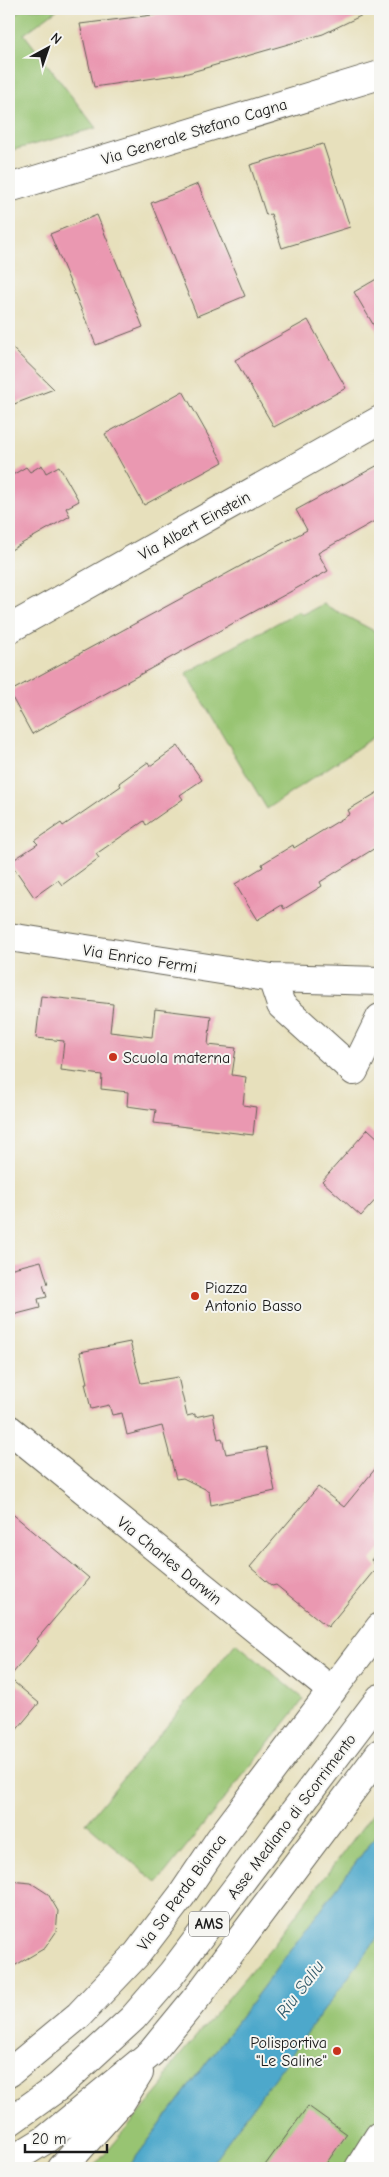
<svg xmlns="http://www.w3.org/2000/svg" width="389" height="2177" font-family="'Comic Neue',sans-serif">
<rect width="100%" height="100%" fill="#f6f6f2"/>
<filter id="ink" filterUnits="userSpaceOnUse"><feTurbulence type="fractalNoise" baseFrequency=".02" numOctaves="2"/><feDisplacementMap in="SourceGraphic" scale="10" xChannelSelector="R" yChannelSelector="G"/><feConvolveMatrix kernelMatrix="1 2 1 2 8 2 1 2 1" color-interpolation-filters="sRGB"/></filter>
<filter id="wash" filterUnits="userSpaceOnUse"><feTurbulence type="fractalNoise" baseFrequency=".0096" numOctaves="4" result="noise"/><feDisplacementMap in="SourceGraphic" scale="20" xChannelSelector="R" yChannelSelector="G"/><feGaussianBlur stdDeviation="1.12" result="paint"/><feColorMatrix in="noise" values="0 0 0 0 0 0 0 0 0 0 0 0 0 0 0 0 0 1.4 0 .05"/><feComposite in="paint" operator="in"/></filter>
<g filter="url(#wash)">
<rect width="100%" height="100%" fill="#e7e0bc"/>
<!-- green -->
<path fill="#98c472" stroke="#5a7047" d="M 23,9 L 58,9 L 24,34 L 96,128 L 9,151 L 9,19 Z
M 323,604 L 380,634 L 380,731 L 376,733 L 377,735 L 267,809 L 186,673 L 299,611 L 302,615 Z
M 236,1643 L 304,1699 L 157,1883 L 86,1823 Z
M 380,1804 L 380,1830 L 128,2168 L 91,2168 L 99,2161 L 162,2087 L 172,2065 L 273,1945 Z
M 380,1848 L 380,2168 L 141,2168 Z"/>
<!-- water -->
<path fill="#4da8cb" stroke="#346274" d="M 380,1830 L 380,1934 L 208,2168 L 128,2168 Z"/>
<g id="blocks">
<!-- building -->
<path fill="#ea98b1" d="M 201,9 L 375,9 L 323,34 L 188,73 L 94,87 L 80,24 Z
M 323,144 L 350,227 L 282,248 L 271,214 L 266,215 L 250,165 Z
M 198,184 L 245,296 L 197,316 L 151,203 Z
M 97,215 L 143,327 L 96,345 L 50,234 Z
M 380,277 L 380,336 L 354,292 Z
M 308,320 L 346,388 L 274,427 L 235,360 Z
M 9,345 L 54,389 L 9,406 Z
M 183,391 L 223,462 L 144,505 L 105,434 Z
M 380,464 L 380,518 L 318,553 L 328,571 L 32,734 L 9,692 L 307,530 L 296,510 Z
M 42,465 L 46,473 L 59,466 L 79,501 L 66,508 L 70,516 L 9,551 L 9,477 L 26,467 L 30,472 Z
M 178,746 L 202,780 L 180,795 L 183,799 L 146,825 L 144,821 L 96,854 L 99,858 L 62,885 L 58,880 L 34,897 L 10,862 L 38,844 L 35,841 L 61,823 L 63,826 L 121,786 L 119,783 L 148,762 L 150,766 Z
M 380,791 L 380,845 L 320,882 L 322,886 L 284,909 L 282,905 L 257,920 L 235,884 L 263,867 L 262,864 L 293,845 L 294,848 L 350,814 L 348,810 Z
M 41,996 L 113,1004 L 110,1032 L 152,1037 L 155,1009 L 211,1016 L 208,1045 L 236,1048 L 232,1075 L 246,1077 L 243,1105 L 256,1107 L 253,1135 L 154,1123 L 156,1110 L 127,1106 L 128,1092 L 101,1089 L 102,1075 L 61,1070 L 64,1041 L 36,1038 Z
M 368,1129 L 380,1140 L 380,1195 L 361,1216 L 322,1181 Z
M 41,1261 L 48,1284 L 43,1285 L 47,1297 L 38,1299 L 40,1308 L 9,1316 L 9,1269 Z
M 130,1342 L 141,1383 L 178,1377 L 187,1416 L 195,1414 L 195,1417 L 213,1413 L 218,1439 L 222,1438 L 226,1454 L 266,1447 L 275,1491 L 211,1505 L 209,1491 L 183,1478 L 176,1479 L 162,1426 L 127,1435 L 122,1413 L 112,1415 L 109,1405 L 91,1409 L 85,1383 L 87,1383 L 80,1352 Z
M 380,1463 L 380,1549 L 371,1560 L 377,1567 L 328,1627 L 276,1585 L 272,1586 L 250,1567 L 318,1487 L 344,1507 Z
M 9,1511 L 89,1578 L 37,1639 L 39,1641 L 9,1678 Z
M 9,1678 L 39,1703 L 9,1739 Z
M 9,1881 L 31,1883 L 48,1894 L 58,1911 L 56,1932 L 45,1948 L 9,1969 Z
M 308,2106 L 347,2134 L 323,2168 L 263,2168 Z"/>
</g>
</g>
<g filter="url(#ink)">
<use href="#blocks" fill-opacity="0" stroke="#636154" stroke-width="1"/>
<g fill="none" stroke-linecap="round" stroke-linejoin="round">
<defs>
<path id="minor" d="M 9,188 L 380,75
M 9,629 L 380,420
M 9,937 L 272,978 L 380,981
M 272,978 L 281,1005 L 354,1071 L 380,1018
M 9,1429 L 332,1691
M 9,2073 L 79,2015 L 137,1954 L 182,1895 L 219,1840 L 380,1627
M 359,2168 L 379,2136"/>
<path id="highway" d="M 9,2122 L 58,2087 L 133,2018 L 172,1973 L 380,1698
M 9,2162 L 45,2140 L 151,2053 L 201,1992 L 380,1753
M 62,2168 L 121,2102 L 139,2073"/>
</defs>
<!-- minor casing -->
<use href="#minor" stroke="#636154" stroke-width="30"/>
<!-- highway casing -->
<use href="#highway" stroke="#636154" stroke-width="30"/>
<!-- minor -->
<use href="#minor" stroke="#fff" stroke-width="28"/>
<!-- highway -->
<use href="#highway" stroke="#fff" stroke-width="28"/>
</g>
</g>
<!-- markers -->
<g fill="#c8321e" stroke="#f6f6f2" stroke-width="2">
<circle cx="113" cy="1057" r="5"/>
<circle cx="195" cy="1296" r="5"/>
<circle cx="337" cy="2051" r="5"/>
</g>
<g text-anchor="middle" stroke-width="4" stroke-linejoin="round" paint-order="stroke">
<!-- shield labels -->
<rect fill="#f6f6f2" stroke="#5d5d5c" stroke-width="1" x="189" y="1911.5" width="40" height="25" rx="4"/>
<g font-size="15" font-weight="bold" fill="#1c1c1c">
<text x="209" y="1929">AMS</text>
</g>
<!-- street labels -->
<g font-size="16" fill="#1c1c1c" stroke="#f6f6f2">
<text transform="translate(194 131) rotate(-17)" y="6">Via Generale Stefano Cagna</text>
<text transform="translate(194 525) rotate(-29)" y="6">Via Albert Einstein</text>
<text transform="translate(140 958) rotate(9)" y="6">Via Enrico Fermi</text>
<text transform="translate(170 1560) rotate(39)" y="6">Via Charles Darwin</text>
<text transform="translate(291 1816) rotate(-53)" y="6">Asse Mediano di Scorrimento</text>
<text transform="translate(181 1892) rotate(-54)" y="6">Via Sa Perda Bianca</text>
</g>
<!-- poi labels -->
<g font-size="16" fill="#1c1c1c" stroke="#f6f6f2" text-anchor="start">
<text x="123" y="1063">Scuola materna</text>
<text x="205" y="1293">Piazza<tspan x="205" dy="18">Antonio Basso</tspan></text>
<text x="327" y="2048" text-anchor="end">Polisportiva<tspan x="327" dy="18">"Le Saline"</tspan></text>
</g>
<!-- water labels -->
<g font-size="18" font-style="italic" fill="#325b6b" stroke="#f6f6f2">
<text transform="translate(300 1989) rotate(-53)" y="6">Riu Saliu</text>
</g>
</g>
<!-- margin -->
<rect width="389" height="2177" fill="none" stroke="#f6f6f2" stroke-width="30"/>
<!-- north arrow -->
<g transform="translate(48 48) rotate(40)" stroke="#f6f6f2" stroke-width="4" paint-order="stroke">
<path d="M0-4L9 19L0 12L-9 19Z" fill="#1c1c1c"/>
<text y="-8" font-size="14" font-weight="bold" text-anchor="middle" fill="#1c1c1c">N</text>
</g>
<!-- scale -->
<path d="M25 2144v8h82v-8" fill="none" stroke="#1c1c1c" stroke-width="2.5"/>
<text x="32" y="2144" font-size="15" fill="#1c1c1c" stroke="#f6f6f2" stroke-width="4" paint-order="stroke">20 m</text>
</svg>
